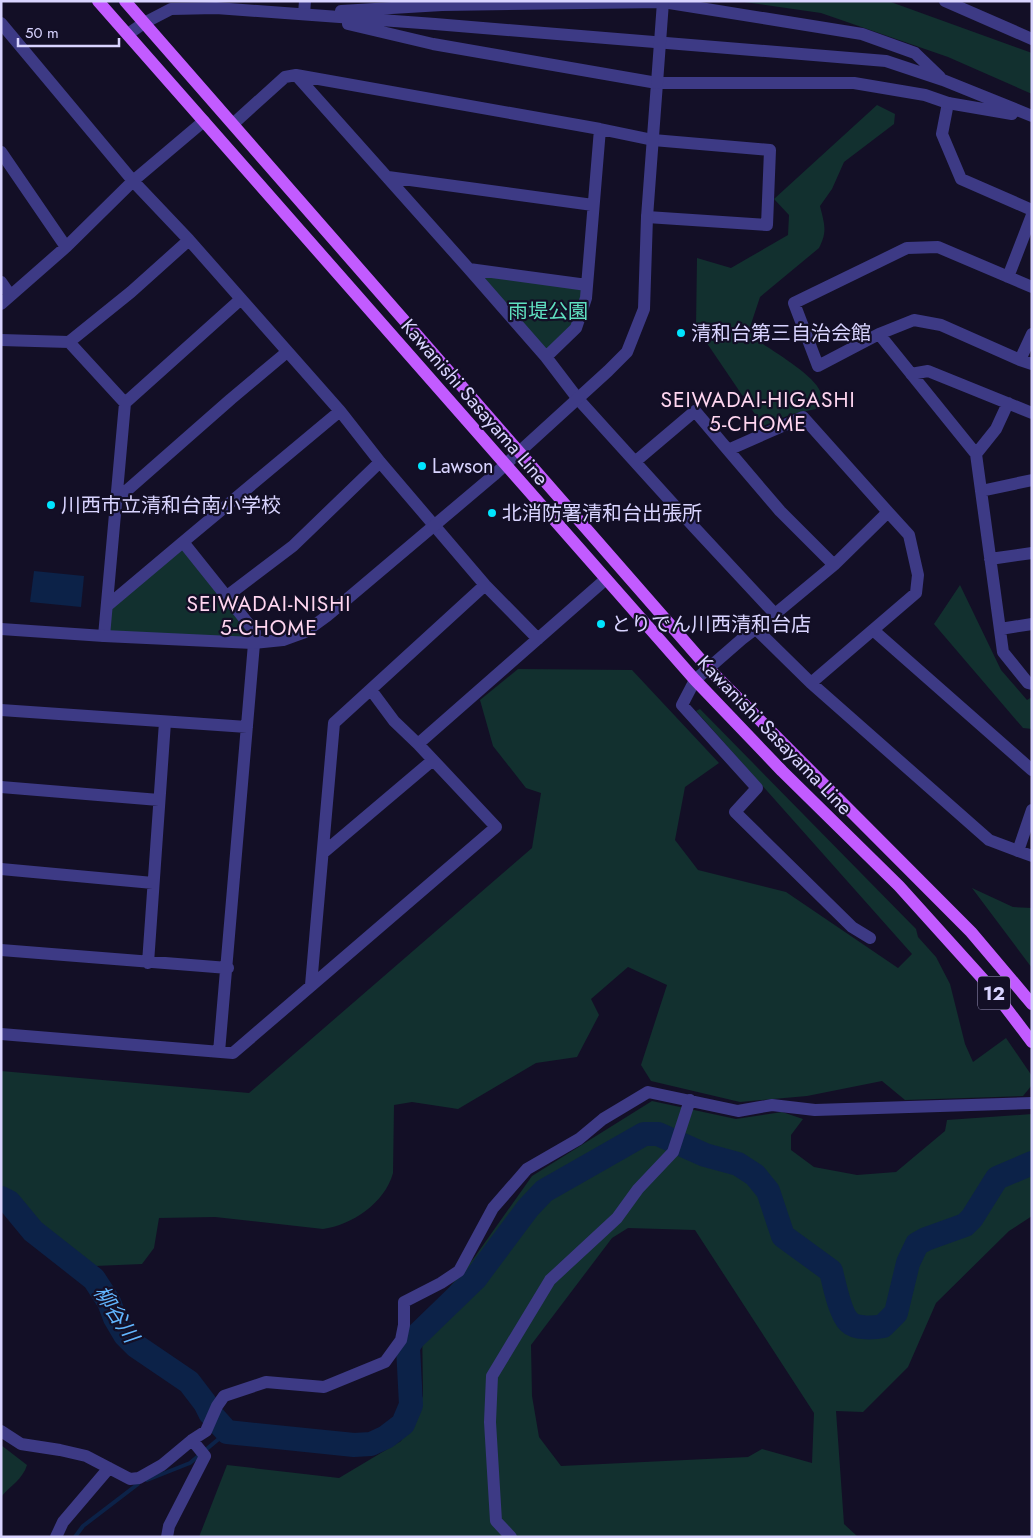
<svg xmlns="http://www.w3.org/2000/svg" width="1033" height="1538" font-family="Jost,'Noto Sans JP',sans-serif">
<rect width="100%" height="100%" fill="#130f26"/>
<!-- green -->
<path fill="#12302f" fill-rule="evenodd" d="M 737,1 L 888,1 L 1032,53 L 1032,94 L 948,57 L 821,13 Z
M 877,105 L 895,114 L 894,124 L 844,162 L 832,189 L 820,206 C 824,223 828,231 819,248 L 760,297 L 750,327 L 752,337 C 768,348 813,374 820,391 C 823,398 819,404 816,409 L 792,414 L 763,426 L 696,327 L 697,258 L 731,268 L 788,235 L 789,215 L 774,199 Z
M 469,269 L 587,285 L 576,328 L 546,357 Z
M 183,542 L 255,632 L 253,643 L 105,636 L 107,606 Z
M 960,585 L 1001,670 L 1027,700 L 1032,697 L 1032,729 L 1023,728 L 934,624 Z
M 518,669 L 632,670 L 719,763 L 685,787 L 675,840 L 698,870 L 786,892 L 898,968 L 912,954 L 696,711 L 700,709 L 916,929 L 918,937 L 936,957 L 950,984 L 965,1044 L 973,1062 L 1006,1038 L 1032,1076 L 1032,1085 L 1023,1096 L 905,1100 L 882,1081 L 807,1096 L 740,1102 L 651,1081 L 641,1065 L 667,985 L 628,967 L 591,999 L 599,1015 L 577,1057 L 536,1063 L 458,1109 L 412,1102 L 394,1105 L 393,1173 C 385,1203 352,1225 323,1229 L 215,1217 L 159,1218 L 154,1248 L 142,1264 L 95,1266 L 82,1263 L 15,1198 L 1,1194 L 1,1071 L 249,1093 L 532,848 L 541,793 L 526,788 L 493,746 L 480,700 Z
M 972,888 L 1013,907 L 1032,908 L 1032,968 Z
M 652,1101 L 736,1119 L 782,1112 L 803,1119 L 791,1135 L 791,1150 L 814,1167 L 857,1175 L 896,1172 L 945,1131 L 947,1120 L 1032,1114 L 1032,1216 L 1009,1231 L 936,1303 L 908,1367 L 863,1412 L 836,1411 L 844,1524 L 858,1537 L 199,1537 L 227,1465 L 339,1478 L 401,1441 L 423,1396 L 422,1320 L 474,1258 L 532,1176 ZM 628,1228 L 695,1230 L 814,1413 L 812,1463 L 762,1449 L 748,1457 L 561,1466 L 539,1437 L 532,1396 L 531,1345 L 612,1238 Z
M 1,1445 L 27,1465 C 23,1479 10,1486 1,1497 Z"/>
<!-- water -->
<path fill="#0c2248" d="M 34,571 L 84,576 L 81,607 L 30,602 Z"/>
<g fill="none" stroke-linecap="round" stroke-linejoin="round">
<!-- stream -->
<path stroke="#0c2248" stroke-width="4" d="M 147,1480 L 190,1463 L 227,1432
M 75,1537 L 83,1526 L 138,1484"/>
<!-- river -->
<path stroke="#0c2248" stroke-width="24" d="M 1,1198 L 9,1202 L 33,1231 L 94,1279 L 109,1302 L 115,1318 L 125,1335 L 136,1346 L 189,1382 L 205,1403 L 210,1413 L 227,1432 L 354,1445 L 371,1444 L 386,1437 L 403,1424 L 411,1405 L 408,1347 L 413,1339 L 475,1279 L 528,1208 L 544,1191 L 644,1134 L 658,1134 L 705,1155 L 738,1164 L 755,1175 L 768,1191 L 783,1236 L 831,1271 C 834,1283 840,1314 849,1322 C 856,1329 874,1328 883,1326 L 896,1313 L 908,1263 L 917,1244 L 926,1239 L 965,1225 L 972,1218 L 997,1178 L 1032,1163"/>
<!-- minor -->
<path stroke="#3d3a85" stroke-width="12" d="M 945,1 L 1032,39
M 304,14 L 305,1
M 1,23 L 133,181 L 189,240 L 340,411 L 380,462 L 485,585 L 538,639
M 296,75 L 469,269 L 546,357 L 578,399 L 694,527 L 775,614 L 834,565 L 888,512 L 803,417 L 728,450 L 695,411 L 636,461
M 948,103 L 942,134 L 961,179 L 1032,210
M 233,124 L 285,77 L 296,75 L 600,129 L 653,140 L 770,150 L 767,225 L 647,217
M 1,152 L 66,247
M 388,177 L 593,205
M 469,269 L 587,285
M 1008,277 L 1032,215
M 1,282 L 10,295
M 1032,287 L 938,247 L 907,248 L 794,303 L 818,366 L 879,334 L 976,454 L 1003,652 L 1028,683 L 1032,684
M 1,304 L 66,247 L 133,181 L 204,121
M 879,334 L 914,320 L 941,325 L 1020,360
M 1032,334 L 1020,360 L 1032,364
M 1,340 L 69,342 L 125,403 L 104,636
M 69,342 L 131,292 L 189,240
M 546,357 L 576,328 L 586,298 L 600,129
M 911,374 L 928,371 L 1032,413
M 125,403 L 241,299
M 728,450 L 780,511 L 834,565
M 976,454 L 996,429 L 1008,403
M 981,491 L 1032,480
M 116,500 L 231,399 L 287,352
M 888,512 L 909,535 L 918,575 L 916,593 L 811,683 L 989,840 L 1032,856
M 183,542 L 340,411
M 990,559 L 1032,553
M 227,596 L 293,546 L 380,462
M 107,606 L 183,542 L 255,632 L 219,1052
M 775,614 L 742,639 L 695,680 L 682,705 L 757,788 L 735,812 L 852,927 L 870,938
M 756,629 L 811,683
M 1000,629 L 1032,624
M 873,630 L 1032,770
M 371,690 L 394,721 L 418,744
M 1,710 L 247,727
M 1,787 L 159,800
M 1018,851 L 1032,810
M 323,853 L 433,760
M 1,869 L 153,883
M 1,950 L 228,968
M 148,963 L 165,722
M 311,985 L 334,723 L 485,585
M 1,1034 L 233,1053 L 496,827 L 418,744 L 606,579
M 1,1431 L 21,1444 L 60,1450 L 86,1456 L 130,1479 L 139,1478 L 162,1465 L 192,1440 L 206,1431 L 217,1406 L 224,1396 L 266,1382 L 324,1387 L 385,1362 L 401,1340 L 404,1325 L 404,1302 L 441,1283 L 459,1271 L 493,1208 L 527,1169 L 579,1139 L 603,1119 L 648,1092 L 738,1111 L 772,1105 L 815,1110 L 1032,1103
M 56,1537 L 63,1522 L 109,1468
M 167,1537 L 169,1526 L 205,1456 L 192,1440
M 511,1537 L 496,1521 L 490,1422 L 492,1376 L 550,1280 L 617,1218 L 638,1189 L 673,1152 L 690,1100"/>
<!-- tertiary -->
<path stroke="#3d3a85" stroke-width="12" d="M 341,11 L 442,5 L 663,2 L 862,34 L 915,53 L 940,77
M 348,24 L 433,44 L 657,83 L 854,83 L 925,95 L 948,103 L 1012,114
M 128,34 L 144,23 L 171,9 L 216,8 L 435,24 L 886,61 L 943,80 L 1032,116
M 1,629 L 104,636 L 253,643 L 283,640 L 305,632 L 327,616 L 494,475 L 608,371 L 627,352 L 644,309 L 647,217 L 657,83"/>
<!-- primary -->
<path stroke="#c25bff" stroke-width="12" d="M 98,1 L 695,680 L 782,771 L 899,886 L 991,988 L 1032,1042
M 125,1 L 708,668 L 971,932 L 1032,1004"/>
<!-- tertiary-bridge -->
<path stroke="#3d3a85" stroke-width="12" d="M 657,83 L 663,2"/>
</g>
<!-- markers -->
<g fill="#00e5ff" stroke="#130f26" stroke-width="2">
<circle cx="681" cy="333" r="5"/>
<circle cx="422" cy="466" r="5"/>
<circle cx="51" cy="505" r="5"/>
<circle cx="492" cy="513" r="5"/>
<circle cx="601" cy="624" r="5"/>
</g>
<g text-anchor="middle" stroke-width="4.5" stroke-linejoin="round" paint-order="stroke">
<!-- shield labels -->
<rect fill="#130f26" stroke="#9e99be" stroke-width="1" x="978" y="976.5" width="32" height="33" rx="4"/>
<g font-size="19" font-weight="bold" fill="#d9d4ff">
<text x="994" y="1000">12</text>
</g>
<!-- park labels -->
<g font-size="20" fill="#5fe0c0" stroke="#130f26">
<text x="548" y="318">雨堤公園</text>
</g>
<!-- poi labels -->
<g font-size="20" fill="#d9d4ff" stroke="#130f26" text-anchor="start">
<text x="691" y="340">清和台第三自治会館</text>
<text x="432" y="473">Lawson</text>
<text x="61" y="512">川西市立清和台南小学校</text>
<text x="502" y="520">北消防署清和台出張所</text>
<text x="611" y="631">とりでん川西清和台店</text>
</g>
<!-- street labels -->
<g font-size="20" fill="#d9d4ff" stroke="#130f26">
<text transform="translate(475 402) rotate(49)" y="7">Kawanishi Sasayama Line</text>
<text transform="translate(775 735) rotate(46)" y="7">Kawanishi Sasayama Line</text>
</g>
<!-- neighbourhood labels -->
<g font-size="21" letter-spacing="1" fill="#ffd6f0" stroke="#130f26">
<text x="758" y="407">SEIWADAI-HIGASHI<tspan x="758" dy="24">5-CHOME</tspan></text>
<text x="269" y="611">SEIWADAI-NISHI<tspan x="269" dy="24">5-CHOME</tspan></text>
</g>
<!-- water labels -->
<g font-size="21" font-style="italic" fill="#62b6ff" stroke="#130f26">
<text transform="translate(116 1314) rotate(57)" y="7">柳谷川</text>
</g>
</g>
<!-- border -->
<rect width="1033" height="1538" fill="none" stroke="#d9d4ff" stroke-width="5"/>
<!-- scale -->
<path d="M18 38v8h101v-8" fill="none" stroke="#d9d4ff" stroke-width="2.5"/>
<text x="25" y="38" font-size="15" fill="#d9d4ff" stroke="#130f26" stroke-width="4" paint-order="stroke">50 m</text>
</svg>
